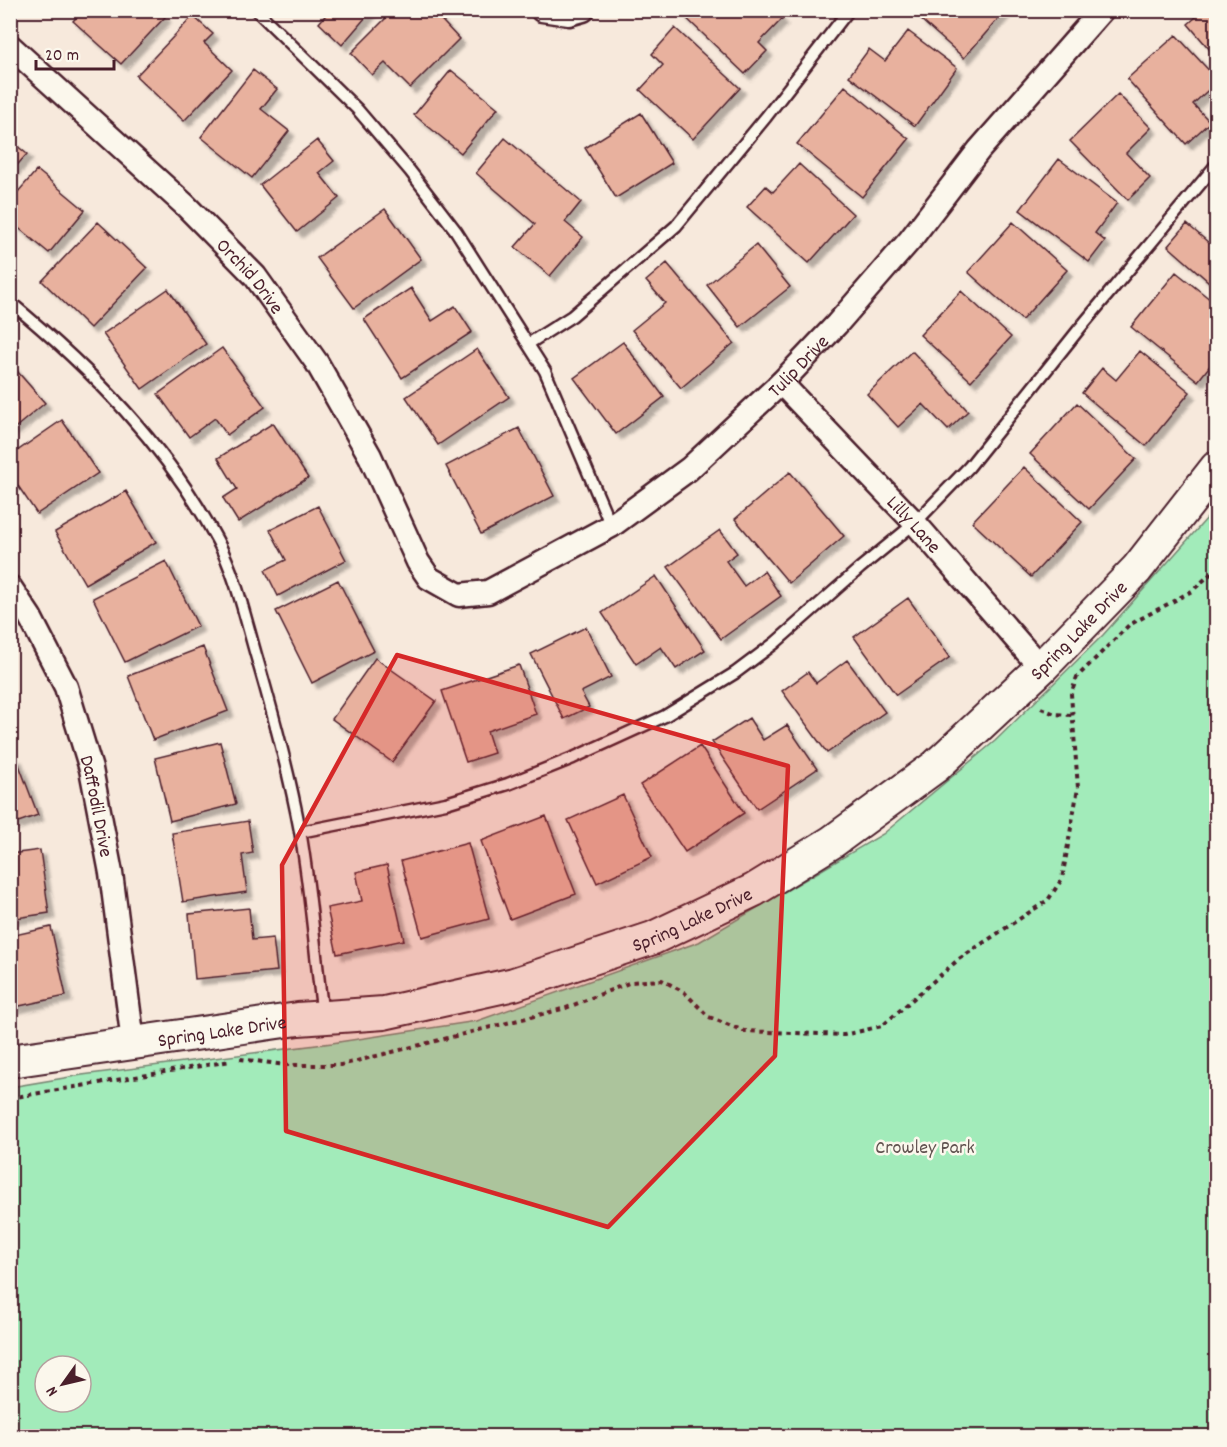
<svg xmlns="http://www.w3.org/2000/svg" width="1227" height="1447" font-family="Dekko,sans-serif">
<defs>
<filter id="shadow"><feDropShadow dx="5.5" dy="5.5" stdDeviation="1.5" flood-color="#0004"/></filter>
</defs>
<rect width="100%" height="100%" fill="#f7e9dc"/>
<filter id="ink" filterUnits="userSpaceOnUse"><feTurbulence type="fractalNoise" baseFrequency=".0167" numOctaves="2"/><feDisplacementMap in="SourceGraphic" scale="12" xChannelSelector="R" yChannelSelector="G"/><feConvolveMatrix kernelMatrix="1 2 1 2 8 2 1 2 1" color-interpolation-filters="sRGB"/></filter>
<g filter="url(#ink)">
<!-- green -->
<path fill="#a2ebba" stroke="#768572" stroke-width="1.5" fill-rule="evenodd" d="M 1216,508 L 1216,1436 L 11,1436 L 11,1087 L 82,1075 L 332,1043 L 477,1021 L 699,942 L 883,834 L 995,741 L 1103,635 ZM 45,1366 L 81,1366 L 81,1402 L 45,1402 Z"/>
<!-- building -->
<path fill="#e8b19e" stroke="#4a1f2b" stroke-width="1.5" filter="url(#shadow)" d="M 83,10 L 158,10 L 165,17 L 121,64 L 73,21 Z
M 330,10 L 372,10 L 342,45 L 319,23 Z
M 394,10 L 432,10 L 459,39 L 410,88 L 385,63 L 372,75 L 351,53 Z
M 685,10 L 773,10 L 782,19 L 759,43 L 767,51 L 745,74 L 682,14 Z
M 928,10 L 1006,10 L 964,58 L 920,19 Z
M 1204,10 L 1216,10 L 1216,57 L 1188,24 Z
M 193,16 L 213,34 L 204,43 L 232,70 L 184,121 L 136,76 Z
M 675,28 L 740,88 L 693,139 L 640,90 L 663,65 L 652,54 Z
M 908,31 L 957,68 L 915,126 L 849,76 L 869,49 L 885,61 Z
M 1176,35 L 1216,78 L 1216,83 L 1193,104 L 1210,122 L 1186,144 L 1127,79 Z
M 253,70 L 277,89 L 261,109 L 289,131 L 252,178 L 201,137 Z
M 451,70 L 498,108 L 461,153 L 414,115 Z
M 845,86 L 909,139 L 862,197 L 797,144 Z
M 1118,94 L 1151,128 L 1126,153 L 1150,178 L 1128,200 L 1070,141 Z
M 641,113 L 672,163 L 616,198 L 585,148 Z
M 505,138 L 581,202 L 565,222 L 583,237 L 550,276 L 515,247 L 535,224 L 476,173 Z
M 10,140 L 27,154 L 10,173 Z
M 317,140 L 334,161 L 319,173 L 339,198 L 297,232 L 260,185 Z
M 1059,159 L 1117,203 L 1095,233 L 1105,241 L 1089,262 L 1020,210 Z
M 799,164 L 853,214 L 809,263 L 747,207 L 766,186 L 773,192 Z
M 37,170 L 85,210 L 49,253 L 10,221 L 10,201 Z
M 385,209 L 421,259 L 354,308 L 317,258 Z
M 98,222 L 147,268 L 90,328 L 42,281 Z
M 1013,222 L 1067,270 L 1022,320 L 968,272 Z
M 1187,224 L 1216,249 L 1216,288 L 1168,246 Z
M 756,245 L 790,287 L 740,327 L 707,285 Z
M 667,263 L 734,343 L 681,388 L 632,330 L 665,303 L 646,281 Z
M 1176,272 L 1216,304 L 1216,358 L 1198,381 L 1131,327 Z
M 411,288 L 432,321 L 455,306 L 472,332 L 402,378 L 364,319 Z
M 168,289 L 206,344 L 142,389 L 103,334 Z
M 961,291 L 1011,337 L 971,381 L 920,335 Z
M 623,342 L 664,397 L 616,434 L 574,378 Z
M 222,348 L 265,407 L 227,435 L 215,418 L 189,437 L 158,394 Z
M 477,349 L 509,397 L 438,445 L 406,397 Z
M 912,351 L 968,411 L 948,430 L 923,404 L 898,427 L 867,394 Z
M 1140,351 L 1190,392 L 1146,446 L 1082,393 L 1102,368 L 1116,380 Z
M 10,363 L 45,403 L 10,432 Z
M 1077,403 L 1136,459 L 1089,509 L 1030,454 Z
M 62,420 L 98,473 L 37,514 L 10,474 L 10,456 Z
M 273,423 L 308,478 L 238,522 L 223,498 L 237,489 L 218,458 Z
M 519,428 L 554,496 L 481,534 L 446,466 Z
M 1024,467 L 1082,522 L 1031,577 L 972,522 Z
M 790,472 L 844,536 L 789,583 L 735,519 Z
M 126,491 L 156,542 L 85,584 L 55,532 Z
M 318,506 L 346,560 L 278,596 L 265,570 L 286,560 L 270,530 Z
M 720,530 L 737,553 L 726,561 L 744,586 L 764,571 L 781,596 L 721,639 L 668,567 Z
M 166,561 L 198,626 L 125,662 L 93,598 Z
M 656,576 L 705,650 L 676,669 L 661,647 L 636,664 L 602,613 Z
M 338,580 L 374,651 L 312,683 L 276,611 Z
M 908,598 L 950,657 L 896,695 L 854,637 Z
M 586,627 L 611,677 L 581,692 L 589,707 L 564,719 L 531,654 Z
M 203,647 L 228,711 L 153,740 L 128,676 Z
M 375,658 L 436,701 L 392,762 L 332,719 Z
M 847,660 L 885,712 L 827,753 L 782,691 L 808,672 L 816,683 Z
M 519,665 L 536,714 L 487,731 L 494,753 L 466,762 L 442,691 Z
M 749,718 L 763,740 L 787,725 L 817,769 L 757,809 L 712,742 Z
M 220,742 L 236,804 L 170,821 L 155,758 Z
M 700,746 L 744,813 L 685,852 L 640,785 Z
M 16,757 L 38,815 L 10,825 L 10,759 Z
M 623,795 L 652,857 L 597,883 L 568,820 Z
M 546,816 L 576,894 L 510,919 L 481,841 Z
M 248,821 L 253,853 L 242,855 L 247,892 L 183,902 L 172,833 Z
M 468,843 L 489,919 L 422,937 L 401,861 Z
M 40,850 L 49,913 L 10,919 L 10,854 Z
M 387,865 L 404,940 L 337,954 L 327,908 L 362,901 L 356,872 Z
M 249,908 L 252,940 L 273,938 L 277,971 L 195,979 L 189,914 Z
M 51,927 L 66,996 L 10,1008 L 10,936 Z"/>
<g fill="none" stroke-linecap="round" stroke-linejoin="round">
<defs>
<path id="lane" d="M 256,10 L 357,109 L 410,171 L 456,231 L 545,371 L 611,526
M 10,302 C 91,369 167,446 217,540 C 236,575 245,617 256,655 C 273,713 289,772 300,831 C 311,892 315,955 323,1016
M 528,344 L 572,316 L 676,226 L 766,117 L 849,10
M 300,832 L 446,803 L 508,784 L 573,758 L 665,716 L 735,673 L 775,643 L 860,568 L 915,523 L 969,467 L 1080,328 L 1216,165"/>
<g id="street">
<path d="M 542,10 L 569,14 L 583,10"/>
<path id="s1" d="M 10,46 L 185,205 L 255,276 L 317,363 L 370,456 L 418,562 L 429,578 L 459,595 L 488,592 L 611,526 L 689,469 L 781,383 L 837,324 L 910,240 L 979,150 L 1102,10"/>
<path id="s2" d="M 781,383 L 915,523 L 1041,668"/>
<path id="s3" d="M 10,587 L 30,617 L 66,687 L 91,769 L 111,873 L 133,1042"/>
</g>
<g id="secondary">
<path id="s4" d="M 10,1061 L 298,1019 L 384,1013 L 514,984 L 653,938 L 754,890 L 832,842 L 936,766 L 1041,668 L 1137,569 L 1216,468"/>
</g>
</defs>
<!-- lane casing -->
<use href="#lane" stroke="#4a1f2b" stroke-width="15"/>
<!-- street casing -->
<use href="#street" stroke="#4a1f2b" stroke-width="27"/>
<!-- secondary casing -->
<use href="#secondary" stroke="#4a1f2b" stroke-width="36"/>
<!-- path -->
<path stroke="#4a1f2b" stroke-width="4" stroke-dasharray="4.5 4.5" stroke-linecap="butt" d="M 1041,708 L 1055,714 L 1072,715
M 240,1059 L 286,1065 L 341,1065 L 566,1008 L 631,982 L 662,980 L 684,992 L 709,1017 L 744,1031 L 844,1035 L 882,1026 L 959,959 L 1048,900 L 1062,879 L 1078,788 L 1071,694 L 1077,677 L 1129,625 L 1192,591 L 1216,569
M 10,1098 L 230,1061
M 1213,1436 L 1216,1434"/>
<!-- lane -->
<use href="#lane" stroke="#fbf7ec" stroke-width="10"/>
<!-- street -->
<use href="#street" stroke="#fbf7ec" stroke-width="22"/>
<!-- secondary -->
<use href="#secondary" stroke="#fbf7ec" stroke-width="32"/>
</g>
</g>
<!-- marked area -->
<path fill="#d62828" fill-opacity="0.2" stroke="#d62828" stroke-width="4.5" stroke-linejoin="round" d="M 397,655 L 788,766 L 775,1056 L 608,1227 L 286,1131 L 282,865 Z"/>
<g text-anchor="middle" stroke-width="5" stroke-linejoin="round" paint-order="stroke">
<!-- street labels -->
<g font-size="20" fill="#4a1f2b" stroke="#fbf7ec">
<text dy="7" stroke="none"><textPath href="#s1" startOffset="333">Orchid Drive</textPath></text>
<text dy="7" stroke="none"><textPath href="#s1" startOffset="1136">Tulip Drive</textPath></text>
<text dy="7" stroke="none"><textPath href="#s2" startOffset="194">Lilly Lane</textPath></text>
<text dy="7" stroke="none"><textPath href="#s4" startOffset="1186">Spring Lake Drive</textPath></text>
<text dy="7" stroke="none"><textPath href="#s3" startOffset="238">Daffodil Drive</textPath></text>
<text dy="7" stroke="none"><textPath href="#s4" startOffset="700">Spring Lake Drive</textPath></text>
<text dy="7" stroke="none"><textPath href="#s4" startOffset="214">Spring Lake Drive</textPath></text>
</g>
<!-- park labels -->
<g font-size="20" fill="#60524f" stroke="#fbf7ec">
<text x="925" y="1153">Crowley Park</text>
</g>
</g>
<!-- margin -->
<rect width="1227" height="1447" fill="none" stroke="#fbf7ec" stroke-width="36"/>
<rect x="18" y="18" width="1191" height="1411" fill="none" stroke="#4a1f2b" stroke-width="2" filter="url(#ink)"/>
<!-- north arrow -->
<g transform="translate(63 1384) rotate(236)"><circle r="28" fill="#fbf7ec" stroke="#b4a19f" stroke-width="1.5"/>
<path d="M0-4.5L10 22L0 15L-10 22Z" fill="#4a1f2b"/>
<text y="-9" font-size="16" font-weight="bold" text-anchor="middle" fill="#4a1f2b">N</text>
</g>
<!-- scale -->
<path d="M36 60v9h78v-9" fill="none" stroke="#4a1f2b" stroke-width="3"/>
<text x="45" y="60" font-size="18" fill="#4a1f2b" stroke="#fbf7ec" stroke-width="4.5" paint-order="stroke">20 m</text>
</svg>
